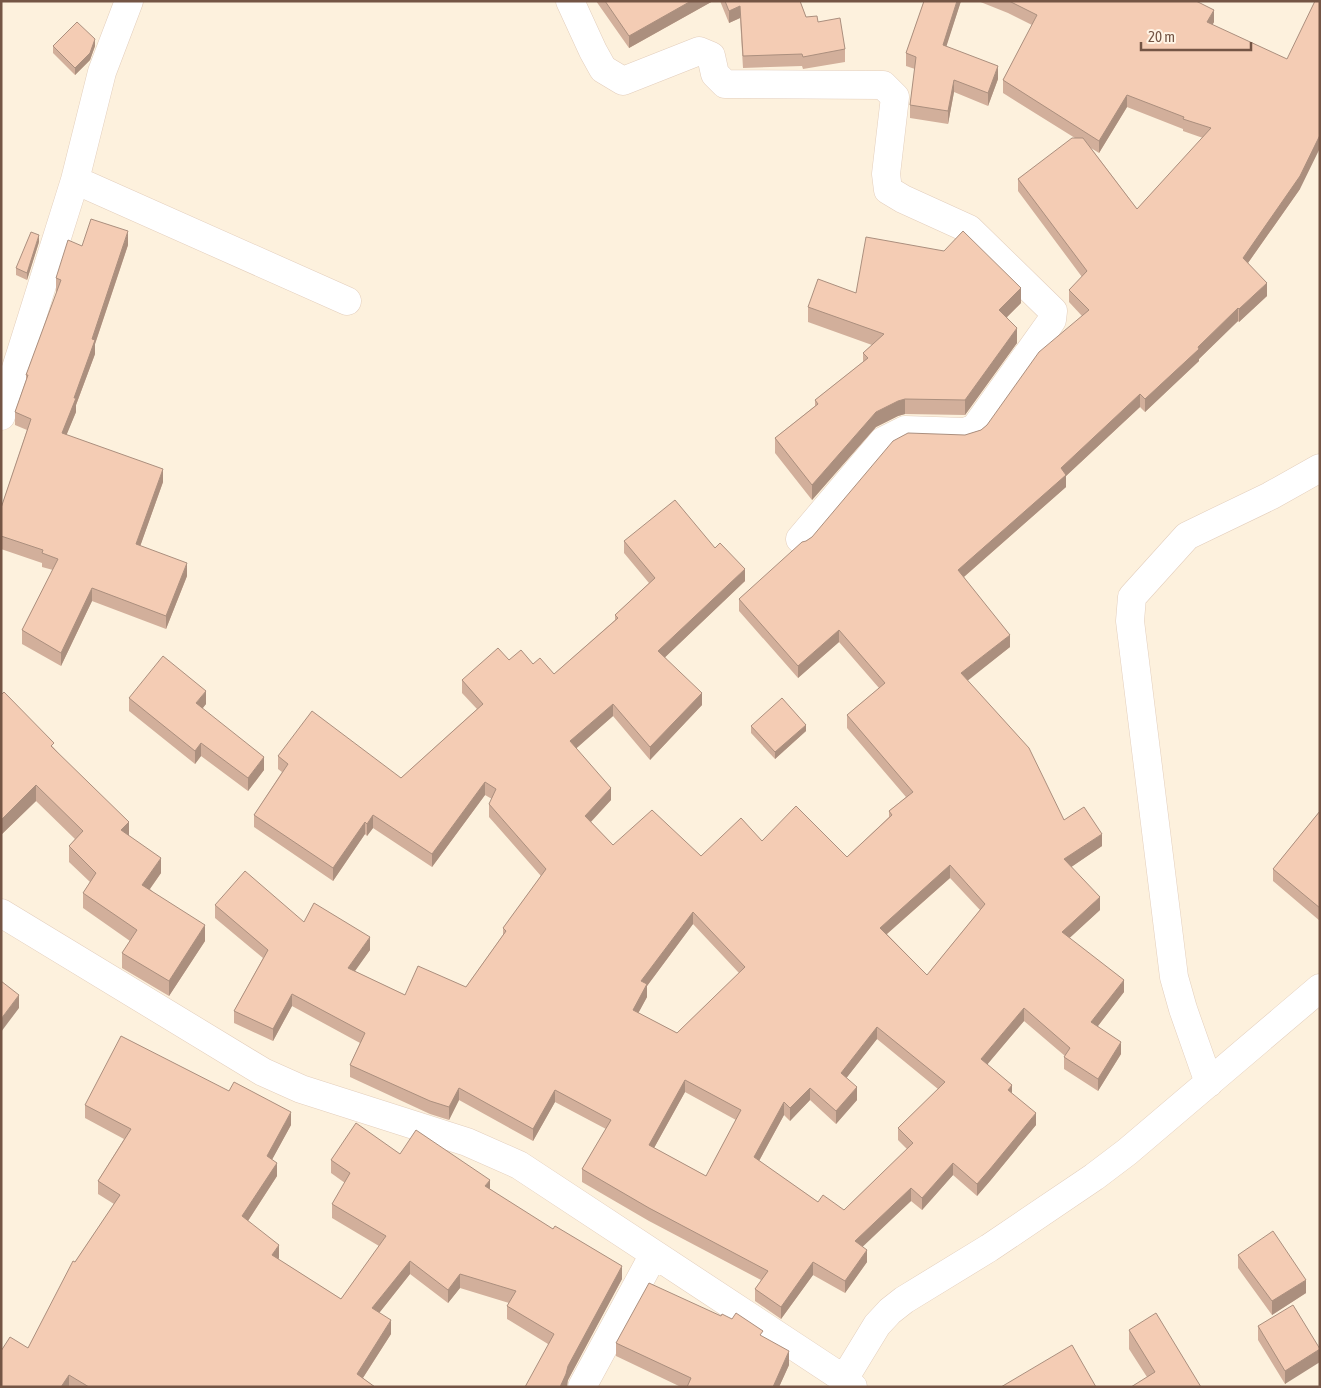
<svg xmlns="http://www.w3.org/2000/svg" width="1321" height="1388" font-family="'Asap Condensed',sans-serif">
<rect width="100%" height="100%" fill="#fdf1dd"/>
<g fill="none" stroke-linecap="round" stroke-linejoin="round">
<defs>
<path id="minor" d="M 570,1 L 593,51 L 603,69 L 623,81 L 699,51 L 711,56 L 715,74 L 725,84 L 883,85 L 895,97 L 886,174 L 888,190 L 903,199 L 969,229 L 1053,311 L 1052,320 L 1048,326 L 975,428 L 965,432 L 905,430 L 883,441 L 800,539
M 75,180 L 347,301
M 1,416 L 75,180 L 102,72 L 129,1
M 1,913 L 263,1072 L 301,1089 L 467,1142 L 519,1165 L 844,1379 L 853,1387
M 1209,1083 L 1183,1009 L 1174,977 L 1130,621 L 1132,597 L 1187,536 L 1270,496 L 1320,468
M 844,1379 L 877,1325 L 890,1311 L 904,1300 L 989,1248 L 1094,1177 L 1127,1152 L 1320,988
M 582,1387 L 654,1254"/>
</defs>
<!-- minor casing -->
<use href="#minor" stroke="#e3cebc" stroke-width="29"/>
<!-- minor -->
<use href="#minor" stroke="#fff" stroke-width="28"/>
</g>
<!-- wall -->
<path fill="#d2af9b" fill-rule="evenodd" d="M 596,1 L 713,1 L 629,48 Z
M 720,1 L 800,1 L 806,17 L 818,22 L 845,49 L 845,62 L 803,69 L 802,66 L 743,68 L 740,18 L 729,23 Z
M 924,1 L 961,1 L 946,46 L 998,79 L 988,106 L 954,92 L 948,124 L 910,118 L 910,105 L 915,69 L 906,66 L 906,53 Z
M 978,1 L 1196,1 L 1214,22 L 1212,25 L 1300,189 L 1248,263 L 1267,296 L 1239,322 L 1238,321 L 1199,359 L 1199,361 L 1145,412 L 1140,407 L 1066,476 L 1066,487 L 964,577 L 1010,647 L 967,680 L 1064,820 L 1102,846 L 1071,867 L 1100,910 L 1069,938 L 1124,992 L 1098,1026 L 1121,1054 L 1098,1091 L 1064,1069 L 1064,1057 L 1065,1056 L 1024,1021 L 987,1064 L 1012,1094 L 1036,1125 L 990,1181 L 977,1196 L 953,1175 L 922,1210 L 911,1201 L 862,1246 L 867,1262 L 845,1293 L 813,1275 L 781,1319 L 755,1301 L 755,1289 L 761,1280 L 649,1221 L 582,1182 L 582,1169 L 606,1129 L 555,1102 L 533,1141 L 459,1100 L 449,1120 L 430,1114 L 350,1077 L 350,1065 L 360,1043 L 292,1006 L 273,1041 L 234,1023 L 234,1011 L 263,958 L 215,918 L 215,905 L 304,922 L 370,950 L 354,971 L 405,995 L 466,987 L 503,935 L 503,928 L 541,876 L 489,817 L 489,804 L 492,799 L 485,795 L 432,867 L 373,828 L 367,836 L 365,834 L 333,881 L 254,827 L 254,815 L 282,772 L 278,769 L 278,756 L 401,778 L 477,709 L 462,693 L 462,680 L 509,660 L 533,664 L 554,674 L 615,620 L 615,615 L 649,583 L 624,553 L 624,541 L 715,548 L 745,581 L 665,657 L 702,705 L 650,760 L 613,716 L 576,748 L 611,800 L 591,822 L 613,845 L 701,856 L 762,841 L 847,857 L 889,817 L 889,811 L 906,797 L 847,728 L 847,715 L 879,688 L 839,642 L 798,678 L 739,611 L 739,599 L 806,541 L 965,435 L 981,430 L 987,425 L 1082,316 L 1069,302 L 1069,290 L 1082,277 L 1018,191 L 1018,179 L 1075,138 L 1003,93 L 1003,80 L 1032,25 L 1008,13 ZM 1127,107 L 1183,129 L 1183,131 L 1203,138 L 1137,209 L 1091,148 L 1099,153 ZM 950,878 L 980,910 L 927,975 L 887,934 ZM 693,924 L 739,973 L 677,1033 L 638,1013 L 647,997 L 647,986 ZM 877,1039 L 938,1089 L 898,1128 L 898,1140 L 907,1149 L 844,1210 L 818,1202 L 759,1161 L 784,1115 L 790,1121 L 810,1100 L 836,1124 L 857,1100 L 846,1078 ZM 685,1092 L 736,1120 L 706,1176 L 654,1148 Z
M 53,46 L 95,46 L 90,60 L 75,75 L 53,53 Z
M 39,242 L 27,280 L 16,275 L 16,268 Z
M 128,245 L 95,344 L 95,354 L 76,405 L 76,412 L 66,435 L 163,482 L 140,546 L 187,576 L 166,629 L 92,601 L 61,666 L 22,644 L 22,630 L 53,570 L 42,567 L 42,563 L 1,549 L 1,508 L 27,430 L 15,425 L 15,412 L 26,380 L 26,375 L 57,292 L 56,292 L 56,278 L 82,246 Z
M 856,293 L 1021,303 L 1007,317 L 1017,343 L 965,415 L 905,414 L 898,416 L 876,427 L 812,500 L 775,453 L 775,438 L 815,406 L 815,400 L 863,362 L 863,353 L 872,345 L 808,322 L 808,307 Z
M 1,695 L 54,748 L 161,873 L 150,889 L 205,941 L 169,996 L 122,968 L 122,953 L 130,941 L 83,908 L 83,893 L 90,882 L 69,862 L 69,846 L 75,839 L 36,801 L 1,835 Z
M 129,698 L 206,704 L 202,708 L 264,770 L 248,791 L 201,756 L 195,764 L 129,711 Z
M 751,726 L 806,731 L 775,759 L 751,733 Z
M 1320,811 L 1320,921 L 1273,881 L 1273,869 Z
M 85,1105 L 291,1125 L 272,1159 L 277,1176 L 248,1221 L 279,1258 L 278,1259 L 341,1299 L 379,1246 L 332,1218 L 332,1204 L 345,1183 L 331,1173 L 331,1160 L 400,1154 L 490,1189 L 622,1279 L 568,1380 L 548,1344 L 507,1319 L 507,1306 L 509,1303 L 460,1288 L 448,1303 L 410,1274 L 379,1313 L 391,1334 L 363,1378 L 375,1387 L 1,1387 L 28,1348 L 75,1262 L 114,1204 L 98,1194 L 98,1181 L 124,1139 L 85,1118 Z
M 1238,1255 L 1306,1293 L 1272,1315 L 1238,1268 Z
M 1258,1326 L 1320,1348 L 1285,1384 L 1258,1340 Z
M 1129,1330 L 1201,1387 L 1147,1377 L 1129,1349 Z
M 763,1337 L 789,1365 L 779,1387 L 681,1387 L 616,1356 L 616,1343 Z"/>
<!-- shaded-wall -->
<path fill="#ab8f7e" d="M 691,1 L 713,1 L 629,48 L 629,36 Z
M 957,1 L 961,1 L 943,57 L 943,45 Z
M 740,6 L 740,18 L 729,23 L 729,11 Z
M 1214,10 L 1214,22 L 1207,35 L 1207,22 Z
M 95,39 L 95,46 L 90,60 L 75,75 L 75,68 Z
M 998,66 L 998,79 L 988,106 L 988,93 Z
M 954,80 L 954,92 L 948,124 L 948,111 Z
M 1127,95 L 1127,107 L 1099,153 L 1099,141 Z
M 1320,135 L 1320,148 L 1300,189 L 1243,270 L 1243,258 Z
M 128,231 L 128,245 L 95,344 L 95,354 L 76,405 L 76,412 L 62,446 L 62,433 L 92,339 Z
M 39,235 L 39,242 L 27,280 L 27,273 Z
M 1267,283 L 1267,296 L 1239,322 L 1239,309 Z
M 1021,288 L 1021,303 L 999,325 L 999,310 Z
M 1238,308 L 1238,321 L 1199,359 L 1199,361 L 1145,412 L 1145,399 Z
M 1017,328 L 1017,343 L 965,415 L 965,400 Z
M 1140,394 L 1140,407 L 1066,476 L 1066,487 L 958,582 L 958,570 L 1061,468 Z
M 905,399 L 905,414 L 898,416 L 876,427 L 812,500 L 812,485 L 876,412 L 898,401 Z
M 163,469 L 163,482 L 136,558 L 136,544 Z
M 187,563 L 187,576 L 166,629 L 166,616 Z
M 745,569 L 745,581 L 658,664 L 658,651 Z
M 92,588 L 92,601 L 61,666 L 61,653 Z
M 839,630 L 839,642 L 798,678 L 798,666 Z
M 1010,635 L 1010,647 L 961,686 L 961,673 Z
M 206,691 L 206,704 L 196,717 L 196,703 Z
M 702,693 L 702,705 L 650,760 L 650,747 Z
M 613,704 L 613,716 L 570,754 L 570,741 Z
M 806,725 L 806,731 L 775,759 L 775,752 Z
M 201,743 L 201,756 L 195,764 L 195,751 Z
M 264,757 L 264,770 L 248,791 L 248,778 Z
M 485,782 L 485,795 L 432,867 L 432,854 Z
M 36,785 L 36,801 L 1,835 L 1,820 Z
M 611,788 L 611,800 L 585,828 L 585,816 Z
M 373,815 L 373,828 L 367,836 L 367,824 Z
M 129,822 L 129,837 L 121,830 Z
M 365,822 L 365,834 L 333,881 L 333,868 Z
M 1102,834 L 1102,846 L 1064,872 L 1064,859 Z
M 161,858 L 161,873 L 142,900 L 142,885 Z
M 950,865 L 950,878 L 880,940 L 880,928 Z
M 1100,897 L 1100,910 L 1062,945 L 1062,932 Z
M 693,912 L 693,924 L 647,986 L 647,997 L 633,1023 L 633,1010 L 641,981 Z
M 205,925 L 205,941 L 169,996 L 169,981 Z
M 370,937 L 370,950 L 348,981 L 348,968 Z
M 1124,980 L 1124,992 L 1091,1035 L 1091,1022 Z
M 292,994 L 292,1006 L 273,1041 L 273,1029 Z
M 19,995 L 19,1008 L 1,1032 L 1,1019 Z
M 1024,1008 L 1024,1021 L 981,1072 L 981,1059 Z
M 877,1027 L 877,1039 L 841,1085 L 841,1073 Z
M 1121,1042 L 1121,1054 L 1098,1091 L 1098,1079 Z
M 685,1080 L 685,1092 L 649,1157 L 649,1145 Z
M 1012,1085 L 1012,1097 L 1008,1090 Z
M 857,1087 L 857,1100 L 836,1124 L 836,1111 Z
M 459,1088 L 459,1100 L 449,1120 L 449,1107 Z
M 810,1088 L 810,1100 L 790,1121 L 790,1108 Z
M 555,1090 L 555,1102 L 533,1141 L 533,1129 Z
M 784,1102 L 784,1115 L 754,1170 L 754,1157 Z
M 291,1112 L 291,1125 L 267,1169 L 267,1156 Z
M 1036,1113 L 1036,1125 L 990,1181 L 977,1196 L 977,1184 Z
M 277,1163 L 277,1176 L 242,1230 L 242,1216 Z
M 953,1163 L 953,1175 L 922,1210 L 922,1198 Z
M 490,1180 L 490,1193 L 485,1186 Z
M 911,1188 L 911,1201 L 855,1254 L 855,1241 Z
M 279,1245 L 279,1258 L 272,1268 L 272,1255 Z
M 867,1250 L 867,1262 L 845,1293 L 845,1281 Z
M 410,1261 L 410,1274 L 372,1322 L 372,1308 Z
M 813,1262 L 813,1275 L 781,1319 L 781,1307 Z
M 622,1266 L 622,1279 L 568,1380 L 567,1387 L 560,1387 L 568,1366 Z
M 460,1274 L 460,1288 L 448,1303 L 448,1290 Z
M 1306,1280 L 1306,1293 L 1272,1315 L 1272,1301 Z
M 391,1320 L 391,1334 L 357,1387 L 357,1374 Z
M 1320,1349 L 1320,1362 L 1285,1384 L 1285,1371 Z
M 789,1351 L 789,1365 L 779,1387 L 773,1387 Z
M 69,1375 L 69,1387 L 61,1387 Z"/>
<!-- building -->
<path fill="#f4ccb4" stroke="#ab8f7e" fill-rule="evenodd" d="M 605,1 L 691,1 L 629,36 Z
M 725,1 L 800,1 L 806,17 L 817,16 L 818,22 L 840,18 L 845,49 L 803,57 L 802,54 L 743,56 L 740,6 L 729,11 Z
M 924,1 L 957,1 L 943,45 L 998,66 L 988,93 L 954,80 L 948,111 L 910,105 L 916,57 L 906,53 Z
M 1009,1 L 1196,1 L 1214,10 L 1207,22 L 1287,59 L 1315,1 L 1320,1 L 1320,135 L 1300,176 L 1243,258 L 1267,283 L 1239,309 L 1238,308 L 1198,347 L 1199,349 L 1145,399 L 1140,394 L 1061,468 L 1066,475 L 958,570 L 1010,635 L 961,673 L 1029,748 L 1064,820 L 1084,807 L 1102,834 L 1064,859 L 1100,897 L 1062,932 L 1124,980 L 1091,1022 L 1121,1042 L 1098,1079 L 1064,1057 L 1070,1048 L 1024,1008 L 981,1059 L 1012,1085 L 1008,1090 L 1036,1113 L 990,1169 L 977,1184 L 953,1163 L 922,1198 L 911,1188 L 855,1241 L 867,1250 L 845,1281 L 813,1262 L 781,1307 L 755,1289 L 768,1271 L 649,1208 L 582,1169 L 611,1120 L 555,1090 L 533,1129 L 459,1088 L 449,1107 L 430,1101 L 350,1065 L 365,1033 L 292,994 L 273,1029 L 234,1011 L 268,950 L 215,905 L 245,871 L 304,922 L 314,903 L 370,937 L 348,968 L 405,995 L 418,966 L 466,987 L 506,931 L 503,928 L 546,869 L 489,804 L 496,789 L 485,782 L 432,854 L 373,815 L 367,824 L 365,822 L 333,868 L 254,815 L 288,764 L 278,756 L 312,711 L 401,778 L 483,704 L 462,680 L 498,648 L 509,660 L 521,650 L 533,664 L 540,658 L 554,674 L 618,618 L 615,615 L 655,578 L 624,541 L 675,500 L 715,548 L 720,543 L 745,569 L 658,651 L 702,693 L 650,747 L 613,704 L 570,741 L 611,788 L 585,816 L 613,845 L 652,810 L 701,856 L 741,818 L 762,841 L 796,806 L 847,857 L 892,815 L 889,811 L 913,792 L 847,715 L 885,683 L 839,630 L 798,666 L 739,599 L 802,542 L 806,541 L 812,537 L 893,441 L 908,433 L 965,435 L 981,430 L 987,425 L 1039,352 L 1089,310 L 1069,290 L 1087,271 L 1018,179 L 1072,138 L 1083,138 L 1137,209 L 1211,128 L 1183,119 L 1184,117 L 1127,95 L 1099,141 L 1003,80 L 1037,15 ZM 950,865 L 985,904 L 927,975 L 880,928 ZM 693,912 L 745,967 L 677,1033 L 633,1010 L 647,984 L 641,981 ZM 877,1027 L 945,1082 L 898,1128 L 913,1143 L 844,1210 L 823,1195 L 818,1202 L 754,1157 L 784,1102 L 790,1108 L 810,1088 L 836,1111 L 857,1087 L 841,1073 ZM 685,1080 L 741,1110 L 706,1176 L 649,1145 Z
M 77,22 L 95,39 L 90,53 L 75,68 L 53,46 Z
M 91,219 L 128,231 L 92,339 L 95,340 L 74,398 L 76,398 L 62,433 L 163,469 L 136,544 L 187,563 L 166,616 L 92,588 L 61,653 L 22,630 L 58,559 L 42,553 L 43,550 L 1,536 L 1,508 L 31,419 L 15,412 L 28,375 L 26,375 L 61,280 L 56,278 L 68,240 L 82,246 Z
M 963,231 L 1021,288 L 999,310 L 1017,328 L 965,400 L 905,399 L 898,401 L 876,412 L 812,485 L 775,438 L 818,404 L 815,400 L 868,358 L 863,353 L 884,334 L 808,307 L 818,279 L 856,293 L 866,237 L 944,251 Z
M 31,232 L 39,235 L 27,273 L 16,268 Z
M 163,656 L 206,691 L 196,703 L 264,757 L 248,778 L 201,743 L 195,751 L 129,698 Z
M 4,692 L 54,743 L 51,746 L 129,822 L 121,830 L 161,858 L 142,885 L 205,925 L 169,981 L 122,953 L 137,930 L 83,893 L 96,873 L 69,846 L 83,831 L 36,785 L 1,820 L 1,695 Z
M 782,698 L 806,725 L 775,752 L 751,726 Z
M 1320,811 L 1320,908 L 1273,869 Z
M 1,981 L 19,995 L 1,1019 Z
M 121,1036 L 229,1091 L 234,1082 L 291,1112 L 267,1156 L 277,1163 L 242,1216 L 279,1245 L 272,1255 L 341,1299 L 386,1236 L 332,1204 L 350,1173 L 331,1160 L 356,1123 L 400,1154 L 416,1130 L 490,1180 L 485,1186 L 553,1229 L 555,1226 L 622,1266 L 568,1366 L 566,1374 L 560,1387 L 525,1387 L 554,1334 L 507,1306 L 516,1291 L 460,1274 L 448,1290 L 410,1261 L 372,1308 L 391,1320 L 357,1374 L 375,1387 L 89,1387 L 69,1375 L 61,1387 L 1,1387 L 1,1351 L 10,1337 L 28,1348 L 73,1261 L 75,1262 L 120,1195 L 98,1181 L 131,1129 L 85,1105 Z
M 1273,1231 L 1306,1280 L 1272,1301 L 1238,1255 Z
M 649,1283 L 721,1316 L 722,1314 L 732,1319 L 736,1313 L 763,1331 L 760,1335 L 789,1351 L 773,1387 L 687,1387 L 691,1378 L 616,1343 Z
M 1293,1305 L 1320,1349 L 1285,1371 L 1258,1326 Z
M 1156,1313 L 1201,1387 L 1131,1387 L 1155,1372 L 1129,1330 Z
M 1072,1345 L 1096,1387 L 1001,1387 Z"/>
<!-- border -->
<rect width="1321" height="1388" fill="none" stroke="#745545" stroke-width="5"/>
<!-- scale -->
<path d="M1141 42v8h110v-8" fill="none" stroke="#745545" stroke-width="2.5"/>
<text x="1148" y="42" font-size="15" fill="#745545" stroke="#fff4e5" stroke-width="4" paint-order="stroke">20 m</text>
</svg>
